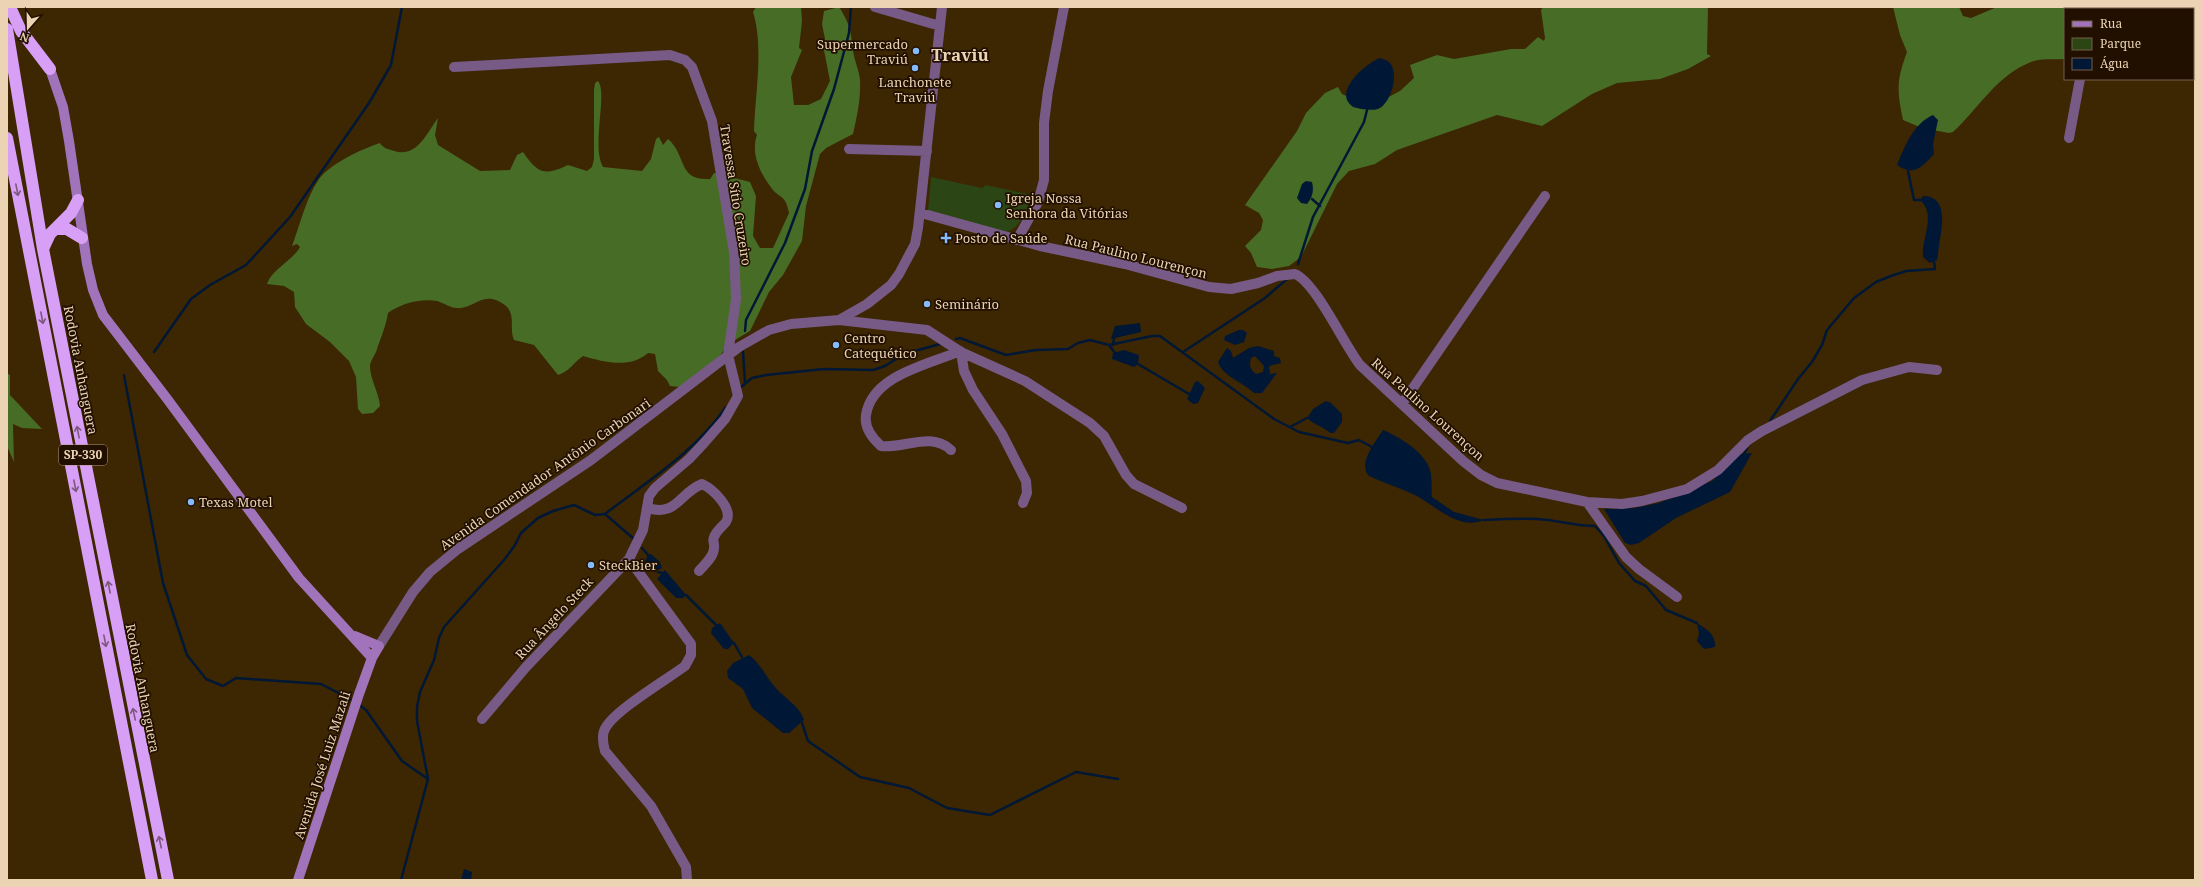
<svg xmlns="http://www.w3.org/2000/svg" width="2202" height="887" font-family="'Noto Serif',serif">
<rect width="100%" height="100%" fill="#3d2602"/>
<!-- green -->
<path fill="#2b4614" d="M 931,177 L 982,188 L 986,185 L 1032,195 C 1027,210 1021,228 1004,233 L 928,211 Z"/>
<!-- forest -->
<path fill="#466c26" d="M 756,7 L 801,7 L 802,21 L 799,48 L 802,50 L 791,77 L 794,105 L 808,105 L 821,99 L 830,81 L 823,45 L 825,39 L 822,24 L 824,11 L 839,7 C 850,24 851,31 853,50 C 854,60 859,70 860,80 C 861,98 857,117 853,134 L 826,148 L 820,154 L 806,206 L 802,241 L 783,275 L 769,292 L 750,331 L 730,343 L 717,359 L 680,387 L 670,386 L 667,380 L 658,371 L 655,354 L 648,353 C 630,369 604,362 583,356 C 574,362 569,372 558,375 L 534,345 L 514,340 C 509,329 516,315 506,306 C 482,288 475,310 457,308 C 450,308 444,303 437,301 C 420,298 400,304 388,313 C 386,326 381,337 377,349 C 376,354 370,361 370,366 C 370,379 379,393 380,406 L 373,413 L 362,414 L 358,409 L 356,377 L 349,361 L 330,342 L 306,324 L 295,307 L 294,292 L 284,286 L 267,284 C 272,269 292,261 300,247 L 297,244 L 292,246 C 300,225 306,198 319,179 C 331,163 362,149 380,143 C 383,148 388,149 394,151 C 417,158 426,134 438,118 L 435,135 L 438,145 L 480,171 L 510,170 L 517,155 L 523,152 C 538,174 545,176 568,165 L 587,171 L 592,167 L 594,159 L 594,90 L 595,83 L 598,81 C 608,93 591,146 603,167 L 642,171 L 651,159 L 656,139 L 659,137 L 663,145 L 668,139 C 687,155 677,181 710,179 L 714,173 L 750,182 L 756,196 L 753,236 L 760,248 L 773,248 L 789,213 C 788,209 787,204 785,201 C 782,196 776,194 773,190 C 761,175 750,154 757,135 L 754,131 C 755,95 764,47 753,12 Z
M 1543,7 L 1708,7 L 1707,54 L 1711,56 L 1688,69 L 1660,79 L 1617,83 L 1592,94 L 1542,126 L 1497,115 L 1397,150 L 1375,164 L 1349,171 L 1337,184 L 1301,257 L 1289,266 L 1272,269 L 1257,267 L 1251,253 L 1245,246 L 1261,230 L 1263,220 L 1259,213 L 1245,205 L 1297,131 L 1306,113 L 1325,93 L 1338,87 L 1342,94 L 1351,98 L 1377,103 L 1400,91 L 1414,78 L 1410,65 L 1437,55 L 1454,59 L 1511,49 L 1525,49 L 1538,37 L 1544,41 L 1545,38 L 1541,10 Z
M 1893,7 L 1959,7 L 1963,16 L 1971,18 L 1997,7 L 2109,7 L 2108,9 L 2065,9 L 2065,59 C 2054,60 2041,58 2031,62 C 1997,75 1979,108 1953,132 L 1949,133 L 1922,128 L 1903,120 C 1897,90 1896,82 1907,52 L 1900,35 Z
M 7,373 L 10,375 L 10,395 L 42,429 L 22,428 L 13,424 L 14,462 L 7,446 Z"/>
<!-- water -->
<path fill="#001835" fill-rule="evenodd" d="M 1380,58 C 1382,59 1387,60 1389,62 C 1400,72 1391,104 1378,109 C 1370,111 1360,109 1353,107 C 1351,105 1348,103 1347,100 C 1341,85 1367,63 1380,58 Z
M 1933,115 L 1938,120 L 1933,144 L 1934,154 C 1922,167 1914,177 1897,165 C 1905,146 1913,124 1933,115 Z
M 1306,181 L 1312,182 C 1314,190 1313,197 1307,204 L 1301,203 L 1297,198 L 1302,184 Z
M 1923,196 C 1953,197 1939,235 1938,255 L 1937,260 L 1930,263 L 1923,257 C 1921,238 1937,215 1920,200 Z
M 1140,323 L 1141,332 L 1111,339 L 1115,326 Z
M 1239,330 L 1243,330 L 1247,333 L 1244,342 L 1235,345 L 1224,340 L 1225,336 Z
M 1258,346 L 1274,351 L 1274,356 L 1280,358 L 1281,363 L 1269,366 L 1270,374 L 1277,373 L 1262,393 L 1254,393 C 1243,382 1223,377 1218,362 L 1227,348 L 1231,351 L 1233,358 L 1249,348 ZM 1255,356 L 1264,366 L 1263,372 L 1256,374 C 1250,370 1249,365 1251,358 Z
M 1124,350 L 1139,355 L 1138,364 L 1134,367 L 1112,359 L 1113,353 Z
M 1198,381 L 1205,388 L 1198,403 L 1193,404 L 1187,399 L 1195,382 Z
M 1326,401 L 1331,403 L 1342,414 L 1342,422 L 1334,433 L 1330,433 C 1322,426 1313,424 1307,418 L 1313,409 Z
M 1383,430 C 1399,437 1420,449 1428,465 C 1433,474 1431,487 1432,497 L 1454,512 L 1484,520 C 1459,531 1436,506 1415,495 C 1400,488 1384,483 1369,476 C 1357,464 1376,441 1383,430 Z
M 1752,453 L 1730,492 L 1676,518 L 1639,543 L 1631,545 L 1625,543 L 1604,509 L 1634,508 L 1659,503 L 1712,481 L 1740,454 Z
M 651,554 L 660,562 L 662,568 L 654,572 L 644,563 L 648,555 Z
M 665,570 L 686,595 L 683,598 L 676,598 L 657,579 Z
M 720,623 L 734,643 L 728,649 L 724,649 L 711,633 L 712,628 Z
M 1697,623 C 1706,629 1716,634 1715,647 L 1704,649 L 1697,641 L 1699,634 Z
M 749,655 C 761,664 766,677 775,687 C 784,698 800,706 804,720 L 789,733 L 783,733 L 752,708 L 743,689 L 728,678 L 727,671 L 733,663 Z
M 464,869 L 472,872 L 471,880 L 461,880 Z"/>
<g fill="none" stroke-linecap="round" stroke-linejoin="round">
<!-- stream -->
<path stroke="#001835" stroke-width="2.5" d="M 1908,171 L 1914,200 L 1920,200
M 1312,199 L 1320,206
M 1298,264 L 1313,217 L 1364,122 L 1367,110
M 745,331 L 746,320 L 785,243 L 805,189 L 812,151 L 834,89 L 849,33 L 851,7
M 956,339 L 960,338 L 1006,355 L 1036,350 L 1068,349 L 1078,343 L 1090,340 L 1109,345 L 1152,336 L 1160,336 L 1274,419 L 1299,432 L 1348,443 L 1359,440 L 1372,447
M 1109,345 L 1115,353
M 1113,345 L 1114,338
M 154,352 L 191,299 L 210,285 L 246,265 L 290,217 L 369,103 L 391,65 L 402,7
M 743,352 L 745,382
M 1183,352 L 1265,298 L 1287,279
M 1138,364 L 1189,394
M 124,375 L 163,583 L 187,655 L 206,679 L 223,686 L 236,678 L 321,684 L 354,701
M 741,387 L 752,378 L 766,375 L 824,369 L 873,370 L 885,366 L 904,354 L 940,344
M 1770,421 L 1798,379 L 1812,362 L 1822,345 L 1827,330 L 1854,298 L 1876,282 L 1891,276 L 1906,271 L 1935,269 L 1934,262
M 1290,427 L 1307,418
M 1743,456 L 1749,444
M 605,514 L 635,540
M 1484,520 C 1501,519 1519,518 1537,519 C 1557,520 1575,526 1595,526 L 1604,536 L 1619,563 L 1635,581 L 1646,586 L 1666,610 L 1697,623
M 642,548 L 648,555
M 658,572 L 662,573
M 686,595 L 717,626
M 734,643 L 742,657
M 358,704 L 366,710 L 402,761 L 428,779
M 802,723 L 808,741 L 860,777 L 909,788 L 947,808 L 990,815 L 1076,772 L 1118,779
M 401,880 L 428,779 L 417,721 L 417,707 L 420,692 L 434,660 L 439,638 L 444,627 L 504,560 L 515,545 L 521,533 L 538,518 L 553,511 L 574,505 L 595,515 L 605,514 C 649,480 694,453 726,407"/>
<!-- minor -->
<path stroke="#775a86" stroke-width="10" d="M 875,7 L 940,26
M 2110,9 L 2111,7
M 454,67 L 670,55 L 685,60 L 692,67 L 712,121 L 734,252 L 736,299 L 728,355 L 738,396 L 725,419 L 704,443 L 689,459 L 655,488 L 649,496 L 643,530 L 629,559 L 526,667 L 482,719
M 2069,138 L 2080,79
M 849,149 L 927,151
M 921,213 L 1040,246 L 1125,264 L 1209,287 L 1231,289 L 1258,283 L 1277,276 L 1295,274 C 1316,283 1343,343 1360,365 L 1463,461 L 1481,475 L 1497,483 L 1587,502 L 1622,504 L 1642,501 L 1687,489 L 1718,470 L 1748,440 L 1762,431 L 1862,380 L 1909,367 L 1937,370
M 1017,240 L 1038,202 L 1044,180 L 1044,123 L 1048,91 L 1064,7
M 839,320 L 927,330 L 961,352 L 1025,381 L 1090,423 L 1104,436 L 1126,475 L 1134,484 L 1182,508
M 961,352 L 964,371 L 973,390 L 1002,434 L 1026,481 L 1027,493 L 1023,503
M 1402,404 L 1545,196
M 951,450 C 931,431 904,449 881,446 C 872,438 864,428 866,415 C 872,375 928,365 960,351
M 1587,502 L 1626,557 L 1639,569 L 1677,597
M 648,508 C 677,517 679,493 702,484 C 713,489 734,509 726,522 C 722,527 717,530 714,537 C 712,541 715,544 714,548 C 714,557 704,565 699,571
M 629,559 L 691,644 L 691,655 L 685,666 C 666,680 617,709 606,727 C 601,734 603,744 605,751 L 651,806 L 686,867 L 687,880
M 379,646 L 413,592 L 430,572 L 458,549 L 591,460 L 739,347 L 769,330 L 791,324 L 839,320 L 867,304 L 891,285 L 899,274 L 915,244 L 918,228 L 942,7"/>
<!-- secondary -->
<path stroke="#a173ba" stroke-width="10" d="M 50,69 L 63,107 L 69,141 L 87,264 L 93,290 L 103,315 L 168,400 L 299,578 L 372,658
M 298,880 L 359,694 L 372,658 L 379,646 L 355,636"/>
<!-- motorway -->
<path stroke="#d89ff7" stroke-width="12" d="M 10,7 L 21,31 L 50,69
M 7,29 L 43,249 L 168,880
M 7,138 L 152,880
M 55,229 L 67,229 L 82,238
M 43,249 L 50,234 L 71,213 L 78,200"/>
</g>
<!-- one-way arrows -->
<defs><path id="oneway-shaft" d="M-6 0H5M1.5-3L5.5 0L1.5 3" fill="none" stroke-width="1.6" stroke-linecap="round" stroke-linejoin="round"/></defs>
<g stroke="#7c587c">
<use href="#oneway-shaft" transform="translate(17 190) rotate(79)"/>
<use href="#oneway-shaft" transform="translate(42 318) rotate(79)"/>
<use href="#oneway-shaft" transform="translate(78 432) rotate(-101)"/>
<use href="#oneway-shaft" transform="translate(75 486) rotate(79)"/>
<use href="#oneway-shaft" transform="translate(109 587) rotate(-101)"/>
<use href="#oneway-shaft" transform="translate(105 641) rotate(79)"/>
<use href="#oneway-shaft" transform="translate(134 714) rotate(-102)"/>
<use href="#oneway-shaft" transform="translate(160 842) rotate(-102)"/>
</g>
<!-- markers -->
<g fill="#85bbfb" stroke="#211000" stroke-width="1.5">
<circle cx="916" cy="51" r="4"/>
<circle cx="915" cy="68" r="4"/>
<circle cx="998" cy="205" r="4"/>
<path d="M944 232h4v4h4v4h-4v4h-4v-4h-4v-4h4z"/>
<circle cx="927" cy="304" r="4"/>
<circle cx="836" cy="345" r="4"/>
<circle cx="191" cy="502" r="4"/>
<circle cx="591" cy="565" r="4"/>
</g>
<g text-anchor="middle" stroke-width="3.5" stroke-linejoin="round" paint-order="stroke">
<!-- shield labels -->
<rect fill="#211000" stroke="#af987e" stroke-width="1" x="59" y="445" width="48" height="20" rx="3"/>
<g font-size="12" font-weight="bold" fill="#ecd3b4">
<text x="83" y="459">SP-330</text>
</g>
<!-- poi labels -->
<g font-size="13" fill="#ecd3b4" stroke="#211000" text-anchor="start">
<text x="908" y="49" text-anchor="end">Supermercado<tspan x="908" dy="15">Traviú</tspan></text>
<text x="915" y="87" text-anchor="middle">Lanchonete<tspan x="915" dy="15">Traviú</tspan></text>
<text x="1006" y="203">Igreja Nossa<tspan x="1006" dy="15">Senhora da Vitórias</tspan></text>
<text x="955" y="243">Posto de Saúde</text>
<text x="935" y="309">Seminário</text>
<text x="844" y="343">Centro<tspan x="844" dy="15">Catequético</tspan></text>
<text x="199" y="507">Texas Motel</text>
<text x="599" y="570">SteckBier</text>
</g>
<!-- street labels -->
<g font-size="13" fill="#ecd3b4" stroke="#211000">
<text transform="translate(736 195) rotate(81)" y="5">Travessa Sítio Cruzeiro</text>
<text transform="translate(1136 256) rotate(14)" y="5">Rua Paulino Lourençon</text>
<text transform="translate(81 370) rotate(79)" y="5">Rodovia Anhanguera</text>
<text transform="translate(1428 409) rotate(42)" y="5">Rua Paulino Lourençon</text>
<text transform="translate(545 474) rotate(-35)" y="5">Avenida Comendador Antônio Carbonari</text>
<text transform="translate(554 618) rotate(-47)" y="5">Rua Ângelo Steck</text>
<text transform="translate(143 688) rotate(79)" y="5">Rodovia Anhanguera</text>
<text transform="translate(322 765) rotate(-72)" y="5">Avenida José Luiz Mazali</text>
</g>
<!-- district labels -->
<g font-size="17" font-weight="bold" fill="#ecd3b4" stroke="#211000">
<text x="960" y="61">Traviú</text>
</g>
</g>
<!-- border -->
<rect width="2202" height="887" fill="none" stroke="#ecd3b4" stroke-width="16"/>
<!-- legend -->
<rect x="2064" y="8" width="130" height="72" fill="#211000" stroke="#725e48"/>
<rect x="2072" y="21" width="20" height="6" fill="#a173ba" stroke="#725e48"/>
<text x="2100" y="28" font-size="12" fill="#ecd3b4">Rua</text>
<rect x="2072" y="38" width="20" height="12" fill="#2b4614" stroke="#725e48"/>
<text x="2100" y="48" font-size="12" fill="#ecd3b4">Parque</text>
<rect x="2072" y="58" width="20" height="12" fill="#001835" stroke="#725e48"/>
<text x="2100" y="68" font-size="12" fill="#ecd3b4">Água</text>
<!-- north arrow -->
<g transform="translate(28 28) rotate(200)" stroke="#211000" stroke-width="3" paint-order="stroke">
<path d="M0-3L7 15L0 10L-7 15Z" fill="#ecd3b4"/>
<text y="-6" font-size="11" font-weight="bold" text-anchor="middle" fill="#ecd3b4">N</text>
</g>
</svg>
